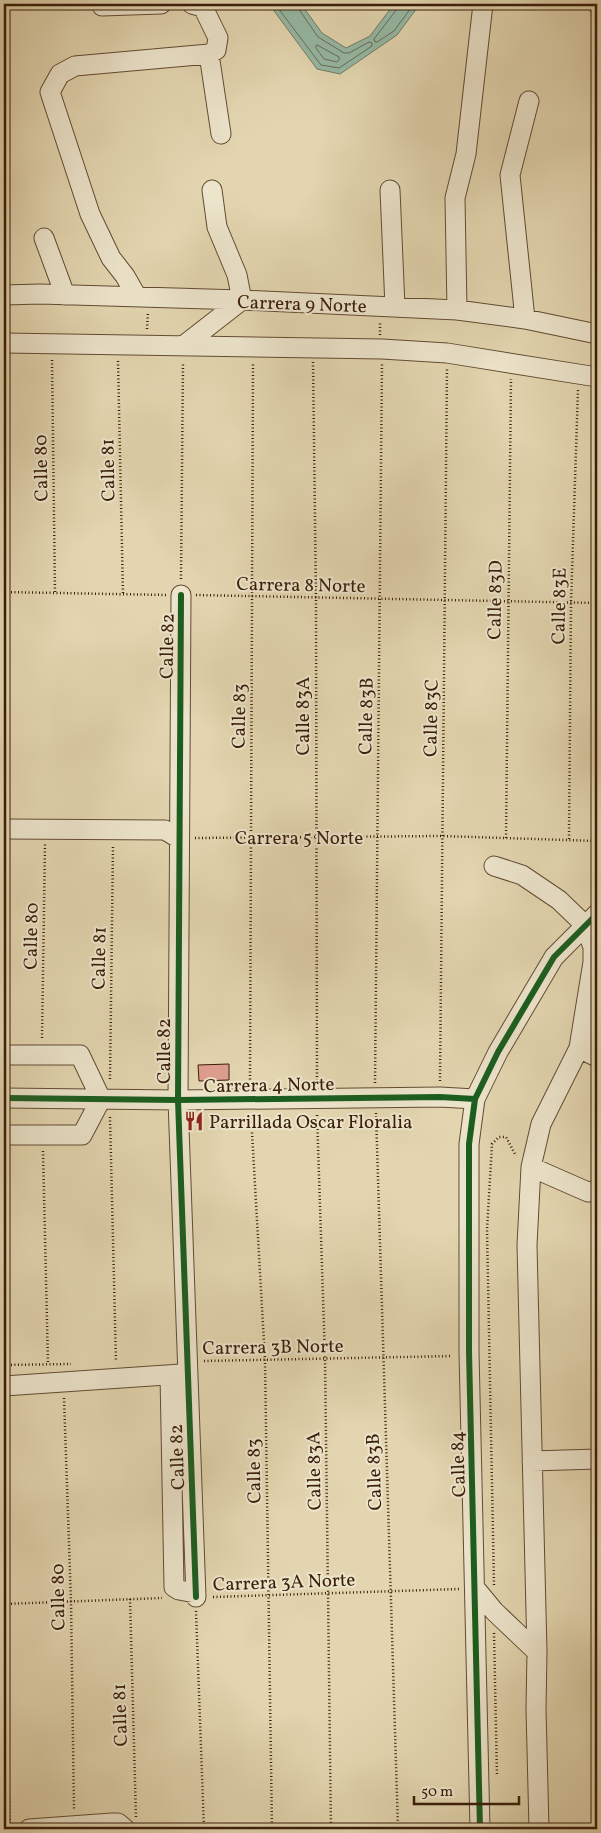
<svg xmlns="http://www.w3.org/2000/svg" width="601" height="1833" font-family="Vollkorn,serif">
<rect width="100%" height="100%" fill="#e2d5af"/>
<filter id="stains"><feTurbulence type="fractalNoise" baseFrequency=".004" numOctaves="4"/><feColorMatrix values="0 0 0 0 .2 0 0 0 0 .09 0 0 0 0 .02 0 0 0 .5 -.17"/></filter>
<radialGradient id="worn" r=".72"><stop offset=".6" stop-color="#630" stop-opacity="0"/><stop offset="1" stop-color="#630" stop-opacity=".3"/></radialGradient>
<!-- water -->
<path fill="#96b9a5" stroke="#717b67" d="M 269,4 L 301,4 L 322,33 L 346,48 L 370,36 L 394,4 L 420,4 L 397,35 L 340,74 L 317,69 Z
M 587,4 L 597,4 L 597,26 Z"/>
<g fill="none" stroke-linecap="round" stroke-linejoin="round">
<!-- shore -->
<path stroke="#686b57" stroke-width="1" d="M 275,4 L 321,65 L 339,68 L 372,46 L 372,43 L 369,42 L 349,53 L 344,53 L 318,37 L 298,8 L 297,4
M 398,4 L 397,9 L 374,39 L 375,42 L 377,42 L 394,31 L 414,4
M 317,45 L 339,57 L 339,60 L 337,62 L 324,59 L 316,48 Z"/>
</g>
<!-- building -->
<path fill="#de9e8e" stroke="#391d09" d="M 229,1064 L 229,1080 L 199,1081 L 198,1065 Z"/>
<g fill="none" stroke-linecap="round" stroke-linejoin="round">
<defs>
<path id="minor" d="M 102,6 L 161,4
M 209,54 L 221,134
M 390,190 L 395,307
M 44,238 L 65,295
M 4,295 L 40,294 L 242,300 L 457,310 L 525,319 L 597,334
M 137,297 L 125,276 L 111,258 L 90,214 L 50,92 L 60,74 L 75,66 L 209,54 L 216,50 L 218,38 L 203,7 L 192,4
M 457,310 L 455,198 L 466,154 L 483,4
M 525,319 L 510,175 L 529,101
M 4,343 L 382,349 L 447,353 L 597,377
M 183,346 L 242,300 L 237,275 L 217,227 L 212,190
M 181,595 L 178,1100 L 196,1597
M 4,829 L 165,830 L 178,838
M 494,866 L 522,875 L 559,900 L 585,925 L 593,947 L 593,962 L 579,1048
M 579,1048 L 597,1057
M 4,1055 L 80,1055 L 101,1099 L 82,1135 L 4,1135
M 4,1098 L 178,1100 L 440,1097 L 475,1099
M 531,1167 L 588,1192 L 597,1190
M 170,1375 L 174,1587 L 179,1590 L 195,1593
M 4,1386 L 181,1374
M 532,1461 L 597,1459
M 475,1588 L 494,1611 L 537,1652
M 29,1829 L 112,1823 L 118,1823 L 125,1829
M 480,1829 L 469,1352 L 469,1144 L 475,1099 L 498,1052 L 554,957 L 597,914
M 539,1829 L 536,1709 L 537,1652 L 527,1245 L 531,1167 L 541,1124 L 579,1048 L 597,1028"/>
</defs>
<!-- minor casing -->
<use href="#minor" stroke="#634b32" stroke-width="21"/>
<!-- path -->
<path stroke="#391d09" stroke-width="2.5" stroke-dasharray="1 2.5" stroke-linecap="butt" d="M 147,329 L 148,312
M 380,335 L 380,323
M 52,360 L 55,593
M 118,361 L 123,594
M 313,362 L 316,598 L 317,1082
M 181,579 L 183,362
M 4,592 L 166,595
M 196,595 L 597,603
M 195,838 L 442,836 L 597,841
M 506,838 L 511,379
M 569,839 L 571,603 L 578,389
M 42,1038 L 45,844
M 110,1079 L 113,845
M 440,1081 L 447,369
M 250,1083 L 253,363
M 375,1083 L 382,363
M 376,1113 L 398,1829
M 251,1115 L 265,1360 L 272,1829
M 317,1115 L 325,1358 L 331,1829
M 110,1117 L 116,1362
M 43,1151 L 48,1364
M 204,1361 L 452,1356
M 4,1365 L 71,1364
M 64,1398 L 71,1602 L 74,1810
M 494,1585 L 487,1230 L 492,1144 L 499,1137 L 506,1137 L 516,1156
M 213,1597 L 459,1589
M 130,1599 L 136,1818
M 4,1604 L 162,1598
M 196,1611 L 204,1829
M 4,1630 L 10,1829
M 494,1633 L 497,1776"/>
<!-- minor -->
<use href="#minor" stroke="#ece4cb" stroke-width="19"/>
<defs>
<path id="cycleway" d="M 181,595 L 178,1100 L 196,1597
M 4,1098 L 178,1100 L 440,1097 L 475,1099
M 480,1829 L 469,1352 L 469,1144 L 475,1099 L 498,1052 L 554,957 L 597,914"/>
</defs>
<!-- cycleway casing -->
<use href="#cycleway" stroke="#ece4cb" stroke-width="9"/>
<!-- cycleway -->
<use href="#cycleway" stroke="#1b5e20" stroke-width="6"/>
</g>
<!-- icons -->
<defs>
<symbol id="restaurant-bare" viewBox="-9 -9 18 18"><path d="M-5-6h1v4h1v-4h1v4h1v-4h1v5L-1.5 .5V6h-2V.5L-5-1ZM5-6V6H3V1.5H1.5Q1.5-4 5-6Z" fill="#8f2418" stroke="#ece4cb" stroke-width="2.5" paint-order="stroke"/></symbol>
</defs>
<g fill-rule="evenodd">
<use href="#restaurant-bare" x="180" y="1107" width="28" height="28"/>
</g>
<g text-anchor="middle" stroke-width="4" stroke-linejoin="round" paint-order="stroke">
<!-- street labels -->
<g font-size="19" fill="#391d09" stroke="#ece4cb">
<text transform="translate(302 303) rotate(2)" y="7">Carrera 9 Norte</text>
<text transform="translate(40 468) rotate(-91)" y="7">Calle 80</text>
<text transform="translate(107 470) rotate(-91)" y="7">Calle 81</text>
<text transform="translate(301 584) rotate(1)" y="7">Carrera 8 Norte</text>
<text transform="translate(494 600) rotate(-89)" y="7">Calle 83D</text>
<text transform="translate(558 606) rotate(-89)" y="7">Calle 83E</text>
<text transform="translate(166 646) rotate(-89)" y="7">Calle 82</text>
<text transform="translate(238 716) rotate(-89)" y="7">Calle 83</text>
<text transform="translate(302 716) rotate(-90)" y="7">Calle 83A</text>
<text transform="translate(365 716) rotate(-89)" y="7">Calle 83B</text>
<text transform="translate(430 718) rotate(-89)" y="7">Calle 83C</text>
<text x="299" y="844">Carrera 5 Norte</text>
<text transform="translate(30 936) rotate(-89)" y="7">Calle 80</text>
<text transform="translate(98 958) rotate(-89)" y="7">Calle 81</text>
<text transform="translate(163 1051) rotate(-90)" y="7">Calle 82</text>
<text transform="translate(269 1084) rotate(-1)" y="7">Carrera 4 Norte</text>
<text transform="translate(273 1346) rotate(-1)" y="7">Carrera 3B Norte</text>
<text transform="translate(176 1457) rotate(-92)" y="7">Calle 82</text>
<text transform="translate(457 1464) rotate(-92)" y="7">Calle 84</text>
<text transform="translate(253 1471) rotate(-91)" y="7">Calle 83</text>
<text transform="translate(313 1471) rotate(-91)" y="7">Calle 83A</text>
<text transform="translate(373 1472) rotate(-92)" y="7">Calle 83B</text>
<text transform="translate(284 1581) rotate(-2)" y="7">Carrera 3A Norte</text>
<text transform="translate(57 1597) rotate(-91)" y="7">Calle 80</text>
<text transform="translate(119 1715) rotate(-92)" y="7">Calle 81</text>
</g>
<!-- poi labels -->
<g font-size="19" fill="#391d09" stroke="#ece4cb" text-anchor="start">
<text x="209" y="1128">Parrillada Oscar Floralia</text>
</g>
</g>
<!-- margin -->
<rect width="601" height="1833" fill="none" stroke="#e2d5af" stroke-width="20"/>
<rect x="5" y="5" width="591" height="1823" fill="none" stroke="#391d09" stroke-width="2.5"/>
<rect x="10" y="10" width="581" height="1813" fill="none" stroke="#391d09"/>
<!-- scale -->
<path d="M414 1796v8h105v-8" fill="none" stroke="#391d09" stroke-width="2.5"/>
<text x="421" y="1796" font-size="15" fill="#391d09" stroke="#ece4cb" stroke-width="4" paint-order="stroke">50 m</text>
<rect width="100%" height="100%" filter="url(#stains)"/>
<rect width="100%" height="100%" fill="url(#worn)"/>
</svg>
